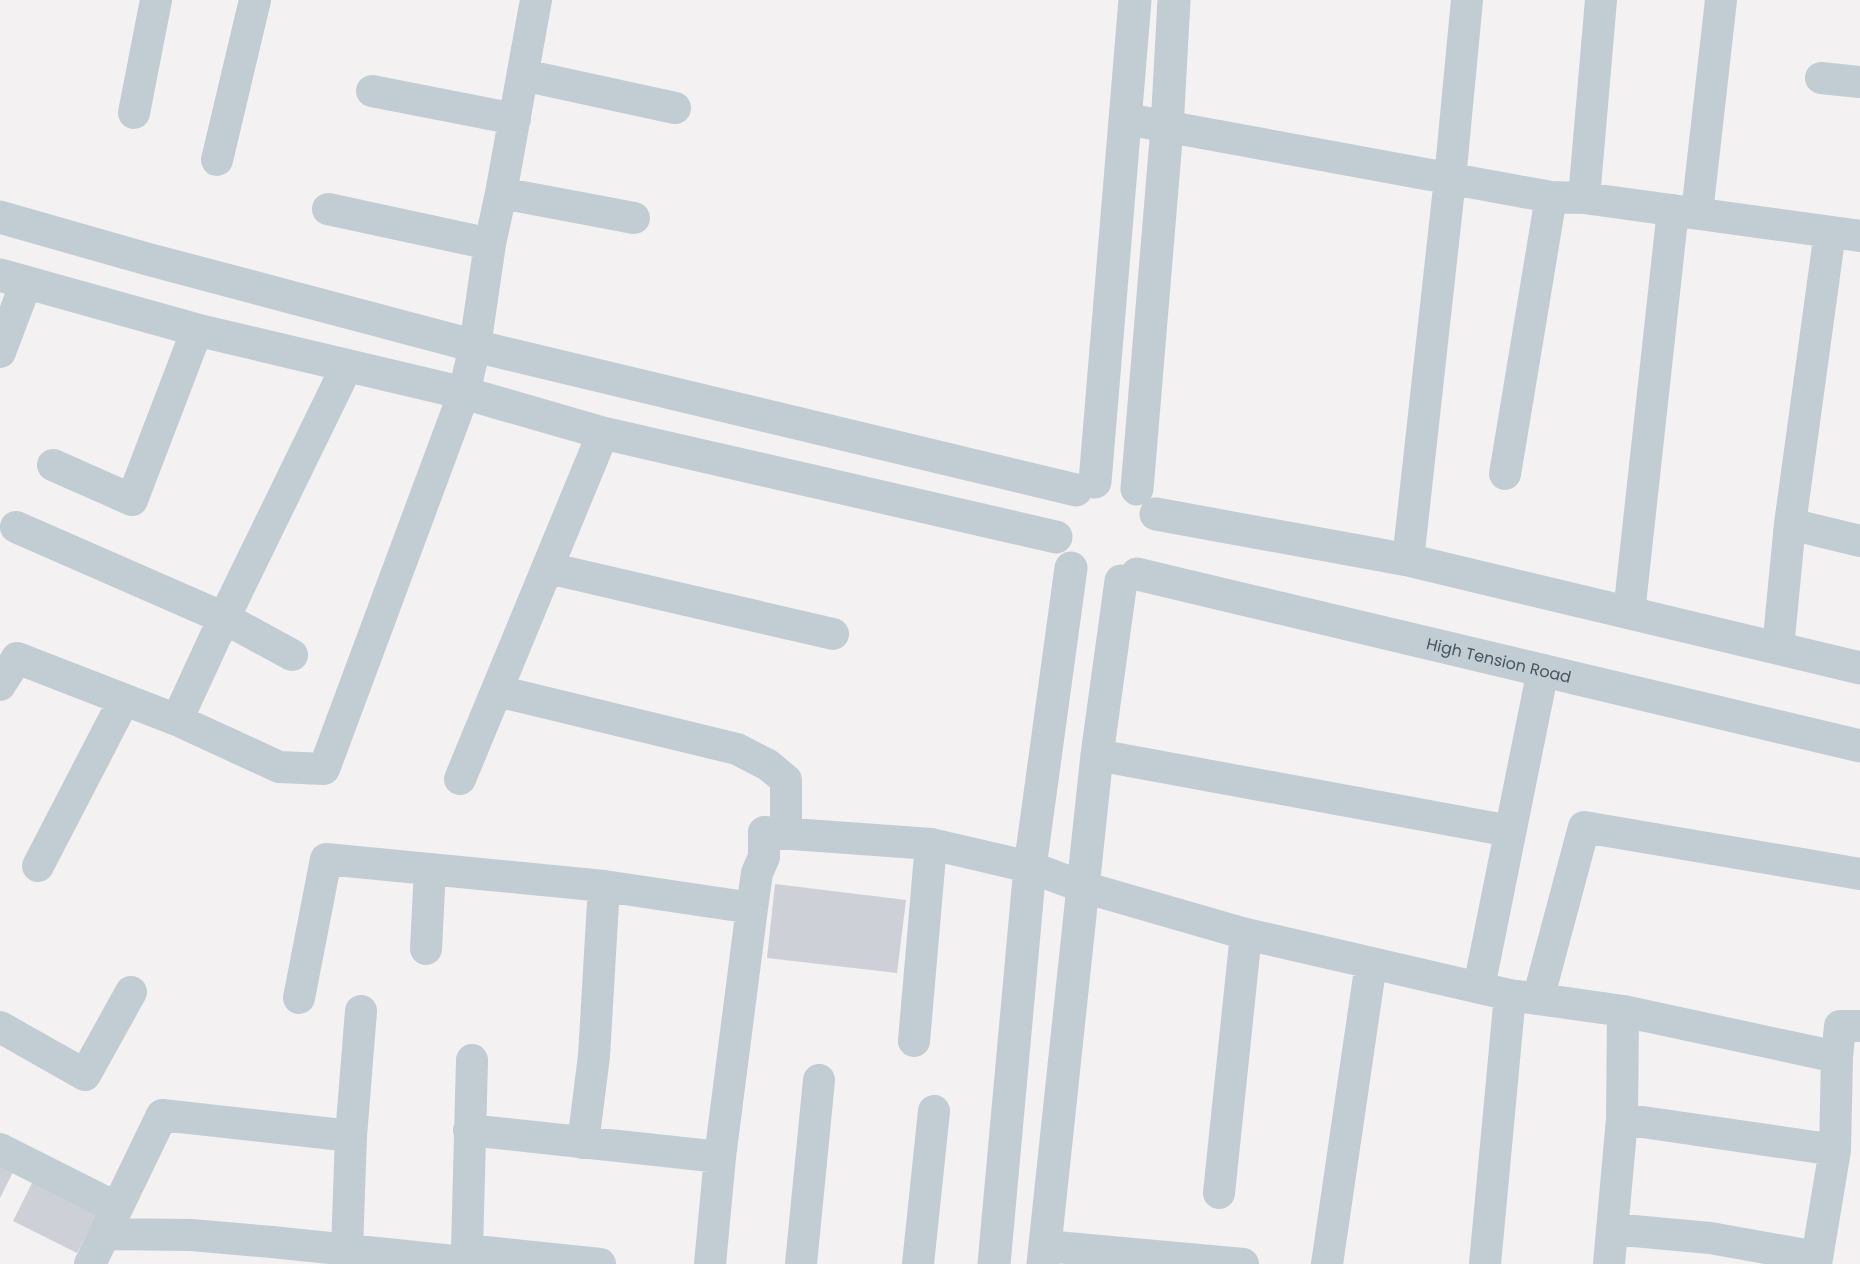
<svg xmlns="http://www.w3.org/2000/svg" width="1860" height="1264" font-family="Poppins,sans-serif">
<rect width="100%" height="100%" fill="#f3f1f1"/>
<!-- building -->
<path fill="#cdd0d6" d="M 775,884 L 906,900 L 897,973 L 767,958 Z
M 0,1163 L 14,1170 L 0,1198 Z
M 33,1181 L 97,1214 L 77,1253 L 13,1221 Z"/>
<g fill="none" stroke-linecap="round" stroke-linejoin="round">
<!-- minor -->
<path stroke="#c1ccd3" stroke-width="32" d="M 523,75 L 675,108
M 1821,78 L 1860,82
M 372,91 L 515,119
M 134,113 L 156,0
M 1126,119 L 1551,197 L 1584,198 L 1860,236
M 217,160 L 255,0
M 501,193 L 634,218
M 1584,198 L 1601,0
M 328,209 L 490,244
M 1697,213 L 1721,0
M 0,352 L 26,283
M 53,465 L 132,500 L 197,330
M 1505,474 L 1551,197
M 1790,524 L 1860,541
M 16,527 L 224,618 L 292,655
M 1408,560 L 1450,179 L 1467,0
M 548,568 L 833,634
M 1629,613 L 1673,210
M 1778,648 L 1790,524 L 1830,232
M 0,685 L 17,658 L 177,720 L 279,767 L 324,769 L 464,393 L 475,346 L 490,244 L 501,193 L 536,0
M 498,691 L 737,749 L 768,765 L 786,780 L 786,832
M 177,720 L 224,618 L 347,366
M 1097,755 L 1510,831
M 460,779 L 603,433
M 38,866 L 124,700
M 426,949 L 430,869
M 1479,987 L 1543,670
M 299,998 L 326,859 L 604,886 L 752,908
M 1538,999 L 1584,827 L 1860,874
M 0,1027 L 85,1075 L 131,992
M 914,1041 L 931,844
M 1622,1119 L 1835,1150
M 469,1130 L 720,1157
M 583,1143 L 594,1056 L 604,886
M 0,1149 L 117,1208
M 1219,1193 L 1246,934
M 1612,1229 L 1710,1238 L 1817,1257
M 105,1234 L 191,1235 L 272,1242 L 463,1262
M 1045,1246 L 1243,1264
M 347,1249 L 351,1136 L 361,1011
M 467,1250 L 600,1264
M 90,1264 L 162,1115 L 351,1136
M 463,1264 L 467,1250 L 472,1060
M 710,1264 L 720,1157 L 752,908 L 757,873 L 764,857 L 764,832 L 931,844 L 1030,867 L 1083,887 L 1246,934 L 1510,995 L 1623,1011 L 1837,1057
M 801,1264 L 819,1080
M 918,1264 L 934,1111
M 1327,1264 L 1371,963
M 1485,1264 L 1510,995
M 1609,1264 L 1622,1119 L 1623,1011
M 1816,1264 L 1835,1150 L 1837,1057 L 1840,1026 L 1860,1026"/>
<!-- tertiary -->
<g stroke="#c1ccd3" stroke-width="33">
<path d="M 0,217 L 147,259 L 475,346 L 1076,490"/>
<path d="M 0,275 L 197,330 L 464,393 L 603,433 L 1056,537"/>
<path d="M 1095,482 L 1135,0"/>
<path d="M 1137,489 L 1167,128 L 1174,0"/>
<path d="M 1156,514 L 1408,560 L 1860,668"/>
<path id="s1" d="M 1137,574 L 1860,746"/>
<path d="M 994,1264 L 1030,867 L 1071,568"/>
<path d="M 1043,1264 L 1097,755 L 1121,581"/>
</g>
</g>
<g text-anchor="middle" stroke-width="5" stroke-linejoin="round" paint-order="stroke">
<!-- street labels -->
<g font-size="16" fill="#475660" stroke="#fff">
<text dy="6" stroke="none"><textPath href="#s1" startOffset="372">High Tension Road</textPath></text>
</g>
</g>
</svg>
